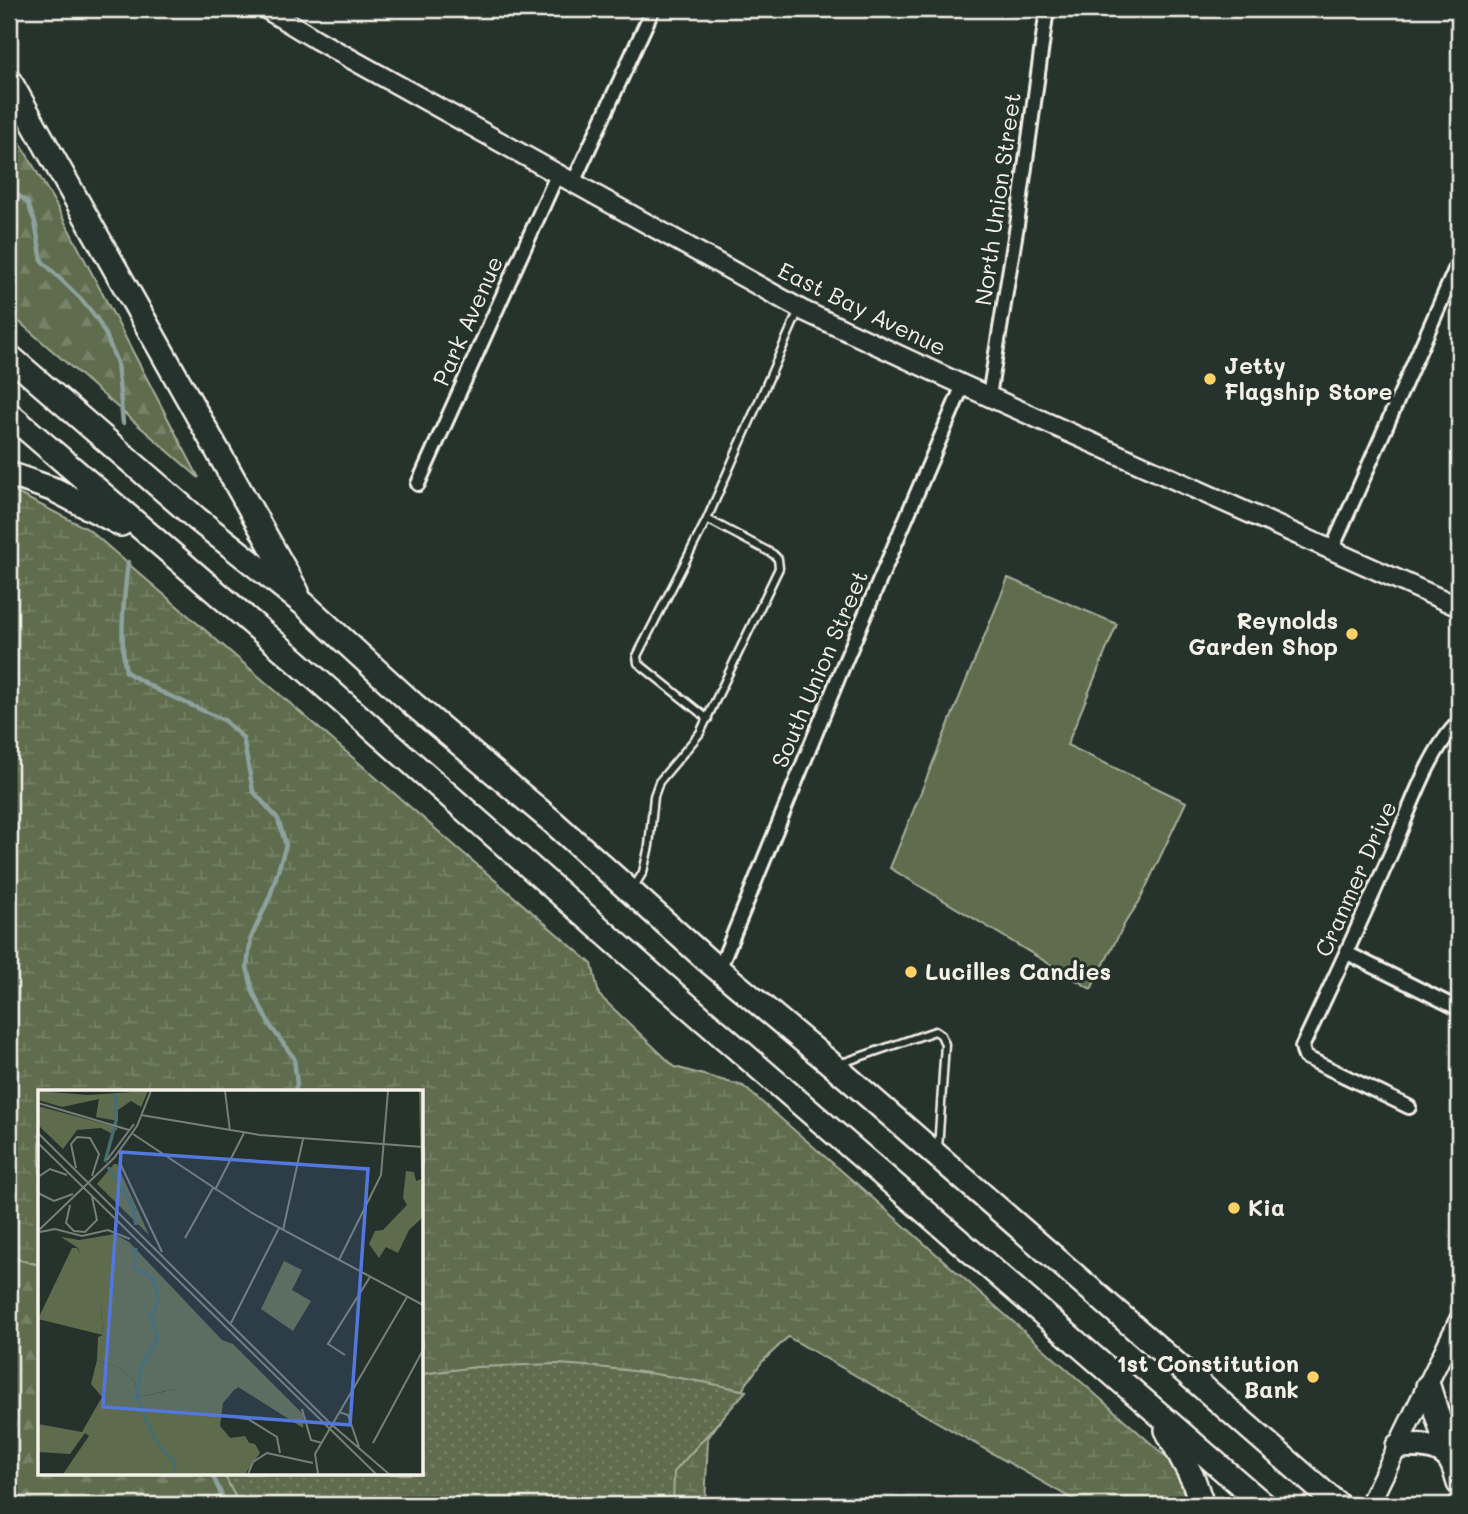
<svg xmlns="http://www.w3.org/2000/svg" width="1468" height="1514" font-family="Mali,sans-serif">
<defs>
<pattern id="forest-firs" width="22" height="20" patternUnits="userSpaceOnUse" patternTransform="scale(1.75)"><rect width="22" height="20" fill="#5e6c4d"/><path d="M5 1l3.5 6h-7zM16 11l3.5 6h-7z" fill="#768167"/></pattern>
<pattern id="wetland-marsh" width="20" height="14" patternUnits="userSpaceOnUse" patternTransform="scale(1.75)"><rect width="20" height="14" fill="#5e6c4d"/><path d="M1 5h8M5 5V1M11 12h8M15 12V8" fill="none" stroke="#768167"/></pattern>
<pattern id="park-dots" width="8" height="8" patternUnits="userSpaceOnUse" patternTransform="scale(1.75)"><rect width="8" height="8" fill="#5e6c4d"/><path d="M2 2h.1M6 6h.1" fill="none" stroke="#768167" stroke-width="1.8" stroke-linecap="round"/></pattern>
</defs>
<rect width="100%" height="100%" fill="#26332d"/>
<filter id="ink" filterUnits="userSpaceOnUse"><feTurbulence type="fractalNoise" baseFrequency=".0143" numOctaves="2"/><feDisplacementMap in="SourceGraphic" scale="14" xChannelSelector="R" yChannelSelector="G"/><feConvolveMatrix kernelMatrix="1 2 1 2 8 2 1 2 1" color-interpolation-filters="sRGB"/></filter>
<g filter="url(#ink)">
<!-- grass -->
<path fill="#5e6c4d" stroke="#a9ae9a" stroke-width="2" d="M 1008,578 L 1117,624 L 1067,745 L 1186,802 L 1139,902 L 1125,923 L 1091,989 L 890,868 Z"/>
<!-- forest -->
<path fill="url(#forest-firs)" stroke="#a9ae9a" stroke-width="2" d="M 9,124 L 55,203 L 199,478 L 9,313 Z
M 9,1257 L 40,1265 L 40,1474 L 422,1474 L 551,1505 L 9,1505 Z"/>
<!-- wetland -->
<path fill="url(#wetland-marsh)" stroke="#a9ae9a" stroke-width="2" d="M 9,489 L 88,529 L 592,964 L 599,995 L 675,1067 L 743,1086 L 858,1185 L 1188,1476 L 1190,1505 L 1083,1505 L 788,1337 L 762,1362 L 708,1438 L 705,1505 L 551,1505 L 422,1374 L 422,1092 L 40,1092 L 40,1265 L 9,1257 Z"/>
<!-- park -->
<path fill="url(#park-dots)" stroke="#a9ae9a" stroke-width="2" d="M 558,1364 C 622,1368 684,1377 746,1391 L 674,1472 L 673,1505 L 239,1505 L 224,1474 L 422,1474 L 422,1374 L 476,1367 Z"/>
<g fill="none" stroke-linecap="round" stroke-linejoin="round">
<!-- stream -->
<path stroke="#8da29e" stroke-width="4.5" d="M 9,188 L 27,202 L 35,222 L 42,261 L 81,299 L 97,319 L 106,335 L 117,363 L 123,423
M 128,562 C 124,599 119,635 126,672 L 159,691 L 224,720 L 243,738 L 253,791 L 278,819 L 286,845 L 270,896 L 251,938 L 247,967 L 253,992 L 271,1027 L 294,1058 L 297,1085 L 294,1092
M 212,1474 L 226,1505"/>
<defs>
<path id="lane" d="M 707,519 L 637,656 L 638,663 L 708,719
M 634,887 L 643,872 L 649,846 L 654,796 L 659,782 L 700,733 L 779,568 L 778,559 L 773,554 L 707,519 L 799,310
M 839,1064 L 935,1031 L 941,1035 L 945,1044 L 938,1149"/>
<path id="street" d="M 573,183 L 653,9
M 989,396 L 1017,225 L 1047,9
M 418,484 L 557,175
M 1332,549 L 1459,261
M 1347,953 L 1459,1009
M 719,970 L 841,671 L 963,385
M 1409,1107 L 1305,1057 L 1302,1047 C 1333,982 1363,917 1392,851 C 1409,812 1429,750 1459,722"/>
<path id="secondary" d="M 266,9 L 317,40 L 804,311 L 963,385 L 1459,607
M 1369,1505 L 1459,1320"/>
<path id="highway" d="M 9,80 L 297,592
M 9,356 L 197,519 L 304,604 L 414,705 L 553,822 L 707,960 L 848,1078 L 1338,1505
M 9,414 L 295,660 L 681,1000 L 1264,1505
M 9,474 L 55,490 L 121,524
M 1428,1386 L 1451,1459
M 1167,1430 L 1193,1479 L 1202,1505
M 1398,1446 C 1415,1445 1441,1444 1451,1461 C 1455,1468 1457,1477 1459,1483"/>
</defs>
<!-- lane casing -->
<use href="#lane" stroke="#f4f1e8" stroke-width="11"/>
<!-- street casing -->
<use href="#street" stroke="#f4f1e8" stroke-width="18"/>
<!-- secondary casing -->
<use href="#secondary" stroke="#f4f1e8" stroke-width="23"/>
<!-- highway casing -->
<use href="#highway" stroke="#f4f1e8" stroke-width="28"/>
<!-- lane -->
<use href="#lane" stroke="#26332d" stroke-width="6"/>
<!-- street -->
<use href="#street" stroke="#26332d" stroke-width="12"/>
<!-- secondary -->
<use href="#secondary" stroke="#26332d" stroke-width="18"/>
<!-- highway -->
<use href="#highway" stroke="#26332d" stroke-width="23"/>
</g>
</g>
<!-- markers -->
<g fill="#ffd166" stroke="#26332d" stroke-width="2.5">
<circle cx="1210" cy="379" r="7"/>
<circle cx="1352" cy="634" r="7"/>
<circle cx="911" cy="972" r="7"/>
<circle cx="1234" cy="1208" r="7"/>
<circle cx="1313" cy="1377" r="7"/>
</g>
<g text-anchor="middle" stroke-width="6" stroke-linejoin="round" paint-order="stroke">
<!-- street labels -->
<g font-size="23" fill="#f4f1e8" stroke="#26332d">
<text transform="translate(998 199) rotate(-82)" y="8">North Union Street</text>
<text transform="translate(862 309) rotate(26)" y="8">East Bay Avenue</text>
<text transform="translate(468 321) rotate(-66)" y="8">Park Avenue</text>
<text transform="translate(820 669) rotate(-67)" y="8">South Union Street</text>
<text transform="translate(1356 879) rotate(-66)" y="8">Cranmer Drive</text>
</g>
<!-- poi labels -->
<g font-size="23" font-weight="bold" fill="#f4f1e8" stroke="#26332d" text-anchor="start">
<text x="1224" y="374">Jetty<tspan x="1224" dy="26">Flagship Store</tspan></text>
<text x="1338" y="629" text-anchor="end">Reynolds<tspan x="1338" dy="26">Garden Shop</tspan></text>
<text x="925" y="980">Lucilles Candies</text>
<text x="1248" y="1216">Kia</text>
<text x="1299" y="1372" text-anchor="end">1st Constitution<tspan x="1299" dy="26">Bank</tspan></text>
</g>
</g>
<!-- overview -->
<g transform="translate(38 1090)">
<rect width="385" height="385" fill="#26332d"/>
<path d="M 246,171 L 264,180 L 254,200 L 273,211 L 255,241 L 223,219 Z" fill="#5e6c4d"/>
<path d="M 381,1 L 385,1 L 385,127 L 371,140 L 360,163 L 348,157 L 341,168 L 331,154 L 337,141 L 345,140 L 369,115 L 365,108 L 368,81 L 376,82 L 378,91 L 383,89 ZM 76,74 L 79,74 L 111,145 L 59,94 ZM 34,158 L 39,158 L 48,174 L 63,217 L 65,245 L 0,229 ZM 59,270 L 79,277 L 97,291 L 100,308 L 137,299 L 163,302 L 197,384 L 25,384 L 51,346 L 47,343 L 32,364 L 0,362 L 0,334 L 44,342 L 64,307 L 53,294 Z" fill="#5e6c4d"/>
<path d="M 77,144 L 91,152 L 184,250 L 195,254 L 266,325 L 265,338 L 200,297 L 195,301 L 185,313 L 182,336 L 194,350 L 217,354 L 222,363 L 207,384 L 197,384 L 189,374 L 163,302 L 137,299 L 101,307 L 97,291 L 79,277 L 59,270 L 60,247 L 65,245 L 63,217 L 40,158 L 23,147 L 41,150 Z" fill="#5e6c4d"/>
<path d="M 0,1 L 50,5 L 110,1 L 103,17 L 93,11 L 80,20 L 80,31 L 58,27 L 61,9 L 24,17 L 0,10 ZM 0,16 L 74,36 L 80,39 L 73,43 L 63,38 L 39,40 L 25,59 L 0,35 ZM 147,298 L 192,305 L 179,318 L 178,336 L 191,348 L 207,346 L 218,364 L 204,384 L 126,384 L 135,383 L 140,374 L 116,347 L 101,307 ZM 46,360 L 61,364 L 73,384 L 56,384 L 37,371 Z" fill="#5e6c4d"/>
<path fill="none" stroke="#486d6c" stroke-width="3.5" d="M 67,72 L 78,31 L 77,3M 70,77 L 95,117 L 98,135M 98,158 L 96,177 L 115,189 L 121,208 L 113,228 L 120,248 L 104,275 L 98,304 L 117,350 L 136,372 L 137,384"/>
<path fill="none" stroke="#787f78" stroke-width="2" d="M 187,1 L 192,41M 0,13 L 91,40M 103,25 L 222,45 L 385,57M 0,43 L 294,335 L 351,384M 95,44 L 214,123 L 385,215M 0,53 L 338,384M 82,61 L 82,73 L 124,162M 69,70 L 96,34M 38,78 L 33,54 L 39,47 L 52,48 L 61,64 L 54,86M 0,87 L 12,79 L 29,85M 177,100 L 206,43M 0,103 L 16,111 L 35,104M 32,115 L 28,133 L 36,141 L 47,142 L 59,130 L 54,107M 245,140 L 265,49M 0,141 L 76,68 L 99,36 L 113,1M 2,142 L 17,139 L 44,146 L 70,140 L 92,149M 147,148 L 175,98M 301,170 L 343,85 L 350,1M 193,233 L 241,138M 307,265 L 290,254 L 332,187M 264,319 L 273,350 L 284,353M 301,322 L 310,325 L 321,357M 201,328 L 210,329 L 239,347 L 242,363M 335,353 L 385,260M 210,384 L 215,372 L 229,363 L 275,373M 280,384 L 277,364 L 369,207"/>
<path fill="#5377dc" fill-opacity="0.15" stroke="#5377dc" stroke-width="3.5" d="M 83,62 L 330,79 L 312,335 L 65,317 Z"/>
<rect width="385" height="385" fill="none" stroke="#f4f1e8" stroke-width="3.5"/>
</g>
<!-- margin -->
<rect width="1468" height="1514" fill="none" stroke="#26332d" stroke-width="35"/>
<rect x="18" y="18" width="1433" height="1479" fill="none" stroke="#f4f1e8" stroke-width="2.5" filter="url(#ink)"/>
</svg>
